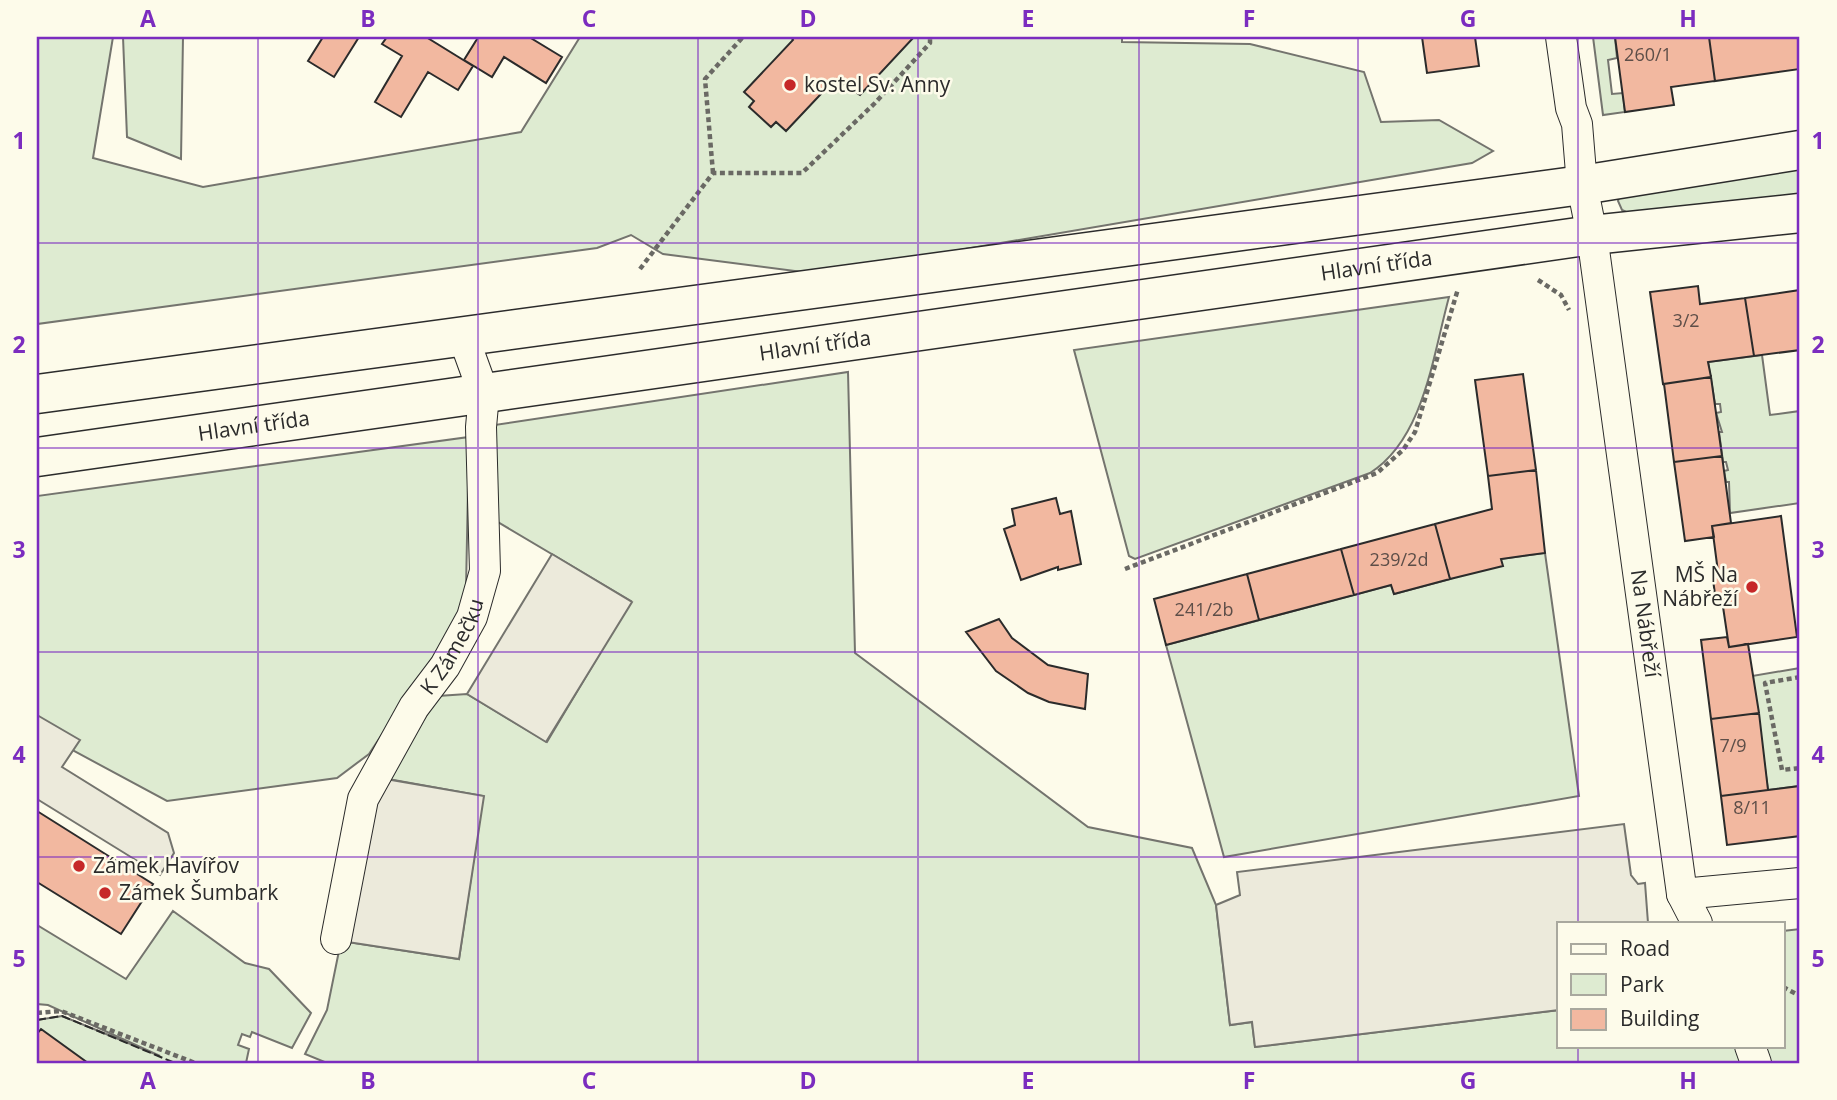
<svg xmlns="http://www.w3.org/2000/svg" width="1837" height="1100" font-family="'Open Sans',sans-serif">
<rect width="100%" height="100%" fill="#fdfbea"/>
<!-- green -->
<path fill="#deebd1" stroke="#74746e" stroke-width="2" d="M 37,37 L 113,37 L 93,158 L 203,187 L 521,132 L 580,37 L 1122,37 L 1122,42 L 1250,44 L 1364,72 L 1381,122 L 1439,120 L 1493,151 L 1472,163 L 818,274 L 663,254 L 631,235 L 597,248 L 37,324 Z
M 123,37 L 183,37 L 181,159 L 127,137 Z
M 1593,37 L 1615,37 L 1617,58 L 1608,60 L 1612,94 L 1623,93 L 1625,112 L 1603,115 Z
M 1800,163 L 1800,194 L 1635,216 L 1622,210 L 1618,201 L 1622,188 Z
M 1449,297 C 1433,355 1424,439 1370,473 L 1135,559 L 1129,556 L 1074,350 Z
M 1762,355 L 1770,415 L 1800,411 L 1800,503 L 1730,513 L 1729,482 L 1726,482 L 1724,471 L 1728,470 L 1726,462 L 1723,462 L 1719,432 L 1722,432 L 1716,413 L 1721,412 L 1720,404 L 1715,404 L 1708,362 Z
M 848,372 L 855,653 L 1088,827 L 1192,848 L 1216,905 L 1230,1025 L 1252,1022 L 1255,1047 L 1559,1010 L 1559,1046 L 1783,1046 L 1783,931 L 1800,929 L 1800,1063 L 327,1063 L 305,1054 L 327,1010 L 341,941 L 459,959 L 483,796 L 388,779 L 438,696 L 467,694 L 547,742 L 631,601 L 486,515 L 481,427 Z
M 469,437 L 466,589 L 453,627 L 369,754 L 337,778 L 167,801 L 37,731 L 37,496 Z
M 1545,553 L 1579,796 L 1224,857 L 1166,645 L 1391,585 L 1394,594 L 1450,579 L 1501,559 Z
M 1800,668 L 1800,786 L 1768,790 L 1752,676 Z
M 173,911 L 245,963 L 269,969 L 311,1013 L 292,1048 L 252,1032 L 250,1037 L 242,1034 L 238,1045 L 249,1049 L 246,1063 L 37,1063 L 37,1020 L 62,1016 L 160,1056 L 48,1005 L 37,1004 L 37,925 L 126,979 Z"/>
<!-- parking -->
<path fill="#eceadb" stroke="#74746e" stroke-width="2" d="M 552,554 L 632,602 L 546,742 L 467,694 Z
M 37,715 L 80,740 L 62,767 L 168,833 L 174,853 L 160,875 L 37,799 Z
M 374,777 L 484,796 L 459,959 L 341,941 Z
M 1624,824 L 1631,875 L 1638,884 L 1645,883 L 1648,923 L 1559,923 L 1559,1010 L 1255,1047 L 1252,1022 L 1230,1025 L 1216,905 L 1240,895 L 1237,872 Z"/>
<!-- building -->
<path fill="#f2b8a0" stroke="#2b2b2b" stroke-width="2" d="M 323,37 L 359,37 L 334,77 L 308,61 Z
M 387,37 L 426,37 L 473,66 L 458,90 L 428,72 L 401,117 L 375,102 L 402,56 L 382,44 Z
M 474,37 L 529,37 L 562,57 L 546,83 L 504,57 L 492,77 L 464,60 L 477,39 Z
M 791,37 L 914,37 L 860,95 L 835,79 L 786,131 L 776,122 L 771,127 L 749,107 L 754,101 L 744,92 L 793,40 Z
M 1422,37 L 1475,37 L 1479,66 L 1427,73 Z
M 1615,37 L 1709,37 L 1715,81 L 1671,87 L 1674,105 L 1625,112 Z
M 1709,37 L 1800,37 L 1800,69 L 1715,81 Z
M 1698,286 L 1700,304 L 1745,298 L 1754,356 L 1708,362 L 1711,377 L 1663,384 L 1650,292 Z
M 1800,290 L 1800,350 L 1754,356 L 1745,298 Z
M 1523,374 L 1536,470 L 1488,476 L 1475,380 Z
M 1711,377 L 1722,456 L 1674,462 L 1664,384 Z
M 1722,456 L 1731,523 L 1712,526 L 1714,537 L 1685,541 L 1674,462 Z
M 1536,470 L 1545,553 L 1501,559 L 1503,566 L 1450,579 L 1435,524 L 1492,509 L 1488,476 Z
M 1056,498 L 1060,514 L 1071,511 L 1081,564 L 1058,570 L 1058,567 L 1021,580 L 1004,529 L 1015,525 L 1012,509 Z
M 1781,516 L 1797,637 L 1729,647 L 1722,600 L 1716,601 L 1712,573 L 1718,572 L 1712,526 Z
M 1435,524 L 1450,579 L 1394,594 L 1391,585 L 1354,595 L 1341,549 Z
M 1341,549 L 1354,595 L 1259,620 L 1247,574 Z
M 1247,574 L 1259,620 L 1166,645 L 1154,599 Z
M 999,619 L 1012,638 L 1048,665 L 1088,674 L 1085,709 L 1049,702 L 1028,693 L 996,671 L 966,632 Z
M 1727,637 L 1729,647 L 1748,644 L 1759,713 L 1711,719 L 1701,640 Z
M 1759,713 L 1768,790 L 1721,796 L 1711,719 Z
M 1800,786 L 1800,836 L 1727,845 L 1721,796 Z
M 37,811 L 153,884 L 121,934 L 37,882 Z
M 41,1029 L 88,1063 L 37,1063 L 37,1034 Z"/>
<g fill="none" stroke-linecap="round" stroke-linejoin="round">
<defs>
<g id="street">
<path id="s1" d="M 1561,37 L 1571,108 L 1577,124 L 1582,185 L 1592,235 L 1682,894 L 1697,923"/>
<path d="M 1682,894 L 1800,883"/>
<path id="s2" d="M 336,939 L 363,799 L 414,707 L 445,666 L 472,617 L 485,571 L 481,427 L 484,394 L 463,336"/>
<path d="M 1750,1046 L 1756,1063"/>
</g>
<g id="primary">
<path d="M 37,394 L 1582,185 L 1800,150"/>
<path id="s3" d="M 37,457 L 1592,235 L 1800,213"/>
</g>
</defs>
<!-- street casing -->
<use href="#street" stroke="#2b2b2b" stroke-width="32"/>
<!-- primary casing -->
<use href="#primary" stroke="#2b2b2b" stroke-width="41"/>
<!-- path -->
<path stroke="#6a6964" stroke-width="4.5" stroke-dasharray="5 3.5" stroke-linecap="butt" d="M 713,173 L 705,79 L 743,37
M 640,269 L 713,173 L 802,173 L 875,103 L 930,43 L 930,37
M 1538,280 L 1561,295 L 1569,310
M 1125,569 L 1377,473 L 1403,450 L 1415,432 L 1458,289
M 1800,677 L 1765,683 L 1782,770 L 1800,768
M 1783,987 L 1800,996
M 37,1013 L 61,1011 L 195,1063"/>
<!-- street -->
<use href="#street" stroke="#fdfbea" stroke-width="30"/>
<!-- primary -->
<use href="#primary" stroke="#fdfbea" stroke-width="38"/>
<!-- fence -->
<path stroke="#2b2b2b" stroke-width="2" stroke-dasharray="9 3.5" stroke-linecap="butt" d="M 37,1020 L 62,1016 L 175,1063"/>
</g>
<!-- grid -->
<path fill="none" stroke="#7b2cbf" stroke-width="2" stroke-opacity="0.55" d="M 258,37 L 258,1063M 478,37 L 478,1063M 698,37 L 698,1063M 918,37 L 918,1063M 1139,37 L 1139,1063M 1358,37 L 1358,1063M 1578,37 L 1578,923M 37,243 L 1800,243M 37,448 L 1800,448M 37,652 L 1800,652M 37,857 L 1800,857M 1578,1046 L 1578,1063"/>
<!-- markers -->
<g fill="#c62828" stroke="#fdfbea" stroke-width="2.5">
<circle cx="790" cy="85" r="7"/>
<circle cx="1752" cy="587" r="7"/>
<circle cx="79" cy="866" r="7"/>
<circle cx="105" cy="893" r="7"/>
</g>
<g text-anchor="middle" stroke-width="5" stroke-linejoin="round" paint-order="stroke">
<!-- number labels -->
<g font-size="18" fill="#5d4e48">
<text x="1648" y="61">260/1</text>
<text x="1686" y="327">3/2</text>
<text x="1399" y="566">239/2d</text>
<text x="1204" y="616">241/2b</text>
<text x="1733" y="752">7/9</text>
<text x="1752" y="814">8/11</text>
</g>
<!-- poi labels -->
<g font-size="21" fill="#2b2b2b" stroke="#fdfbea" text-anchor="start">
<text x="804" y="92">kostel Sv. Anny</text>
<text x="1738" y="582" text-anchor="end">MŠ Na<tspan x="1738" dy="24">Nábřeží</tspan></text>
<text x="93" y="873">Zámek Havířov</text>
<text x="119" y="900">Zámek Šumbark</text>
</g>
<!-- street labels -->
<g font-size="21" fill="#2b2b2b" stroke="#fdfbea">
<text dy="7" stroke="none"><textPath href="#s3" startOffset="1353">Hlavní třída</textPath></text>
<text dy="7" stroke="none"><textPath href="#s3" startOffset="786">Hlavní třída</textPath></text>
<text dy="7" stroke="none"><textPath href="#s3" startOffset="219">Hlavní třída</textPath></text>
<text dy="7" stroke="none"><textPath href="#s1" startOffset="593">Na Nábřeží</textPath></text>
<text dy="7" stroke="none"><textPath href="#s2" startOffset="320">K Zámečku</textPath></text>
</g>
</g>
<!-- border -->
<rect width="1837" height="1100" fill="none" stroke="#fdfbea" stroke-width="77"/>
<!-- legend -->
<rect x="1557" y="922" width="228" height="126" fill="#fdfbea" stroke="#a9a89e" stroke-width="2"/>
<rect x="1571" y="944" width="35" height="10" fill="#fdfbea" stroke="#a9a89e" stroke-width="2"/>
<text x="1620" y="956" font-size="21" fill="#2b2b2b">Road</text>
<rect x="1571" y="974" width="35" height="21" fill="#deebd1" stroke="#a9a89e" stroke-width="2"/>
<text x="1620" y="992" font-size="21" fill="#2b2b2b">Park</text>
<rect x="1571" y="1009" width="35" height="21" fill="#f2b8a0" stroke="#a9a89e" stroke-width="2"/>
<text x="1620" y="1026" font-size="21" fill="#2b2b2b">Building</text>
<rect x="38" y="38" width="1760" height="1024" fill="none" stroke="#7b2cbf" stroke-width="2.5"/>
<g font-size="23" text-anchor="middle" font-weight="bold" fill="#7b2cbf">
<text x="148" y="27">A</text>
<text x="368" y="27">B</text>
<text x="589" y="27">C</text>
<text x="808" y="27">D</text>
<text x="1028" y="27">E</text>
<text x="1249" y="27">F</text>
<text x="1468" y="27">G</text>
<text x="1688" y="27">H</text>
<text x="19" y="149">1</text>
<text x="1818" y="149">1</text>
<text x="19" y="353">2</text>
<text x="1818" y="353">2</text>
<text x="19" y="558">3</text>
<text x="1818" y="558">3</text>
<text x="19" y="763">4</text>
<text x="1818" y="763">4</text>
<text x="19" y="967">5</text>
<text x="1818" y="967">5</text>
<text x="148" y="1089">A</text>
<text x="368" y="1089">B</text>
<text x="589" y="1089">C</text>
<text x="808" y="1089">D</text>
<text x="1028" y="1089">E</text>
<text x="1249" y="1089">F</text>
<text x="1468" y="1089">G</text>
<text x="1688" y="1089">H</text>
</g>
</svg>
